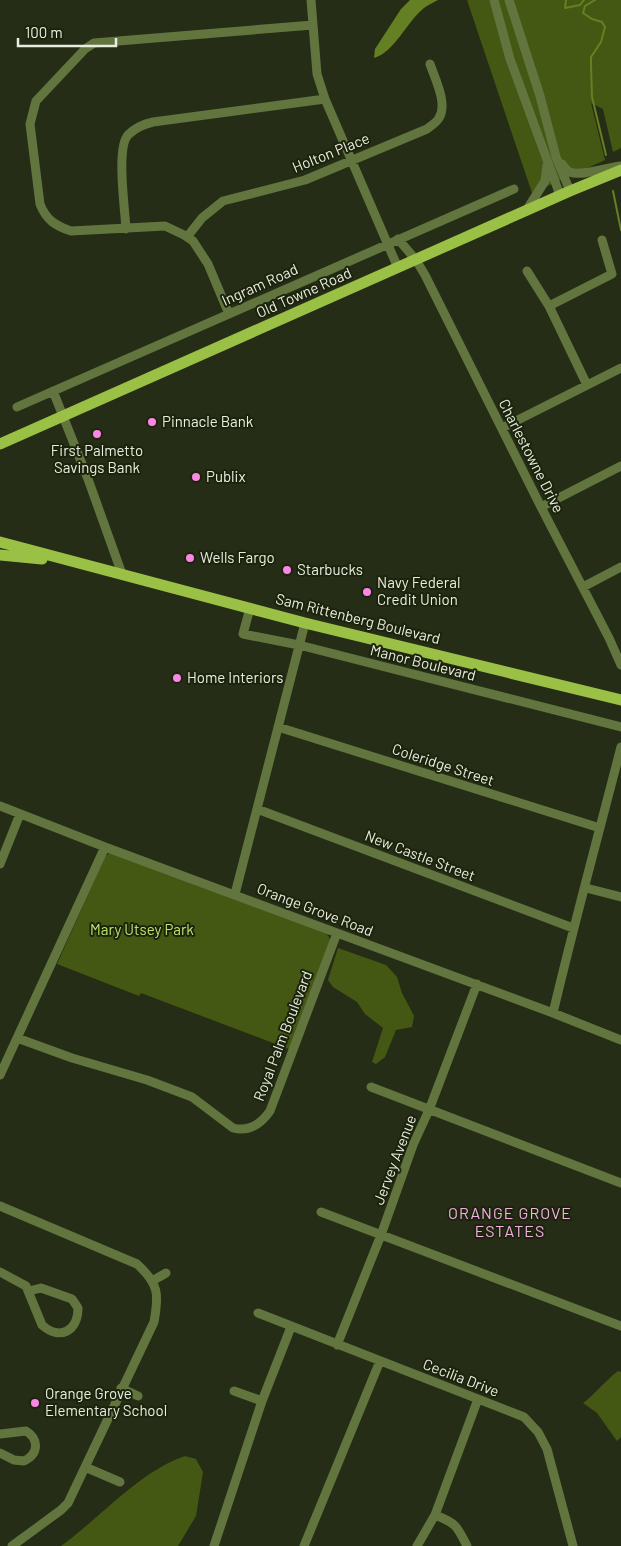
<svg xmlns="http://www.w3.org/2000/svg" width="621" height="1546" font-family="Barlow,sans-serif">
<rect width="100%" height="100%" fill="#252d16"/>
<!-- green -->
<path fill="#455813" d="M 467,0 L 621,0 L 621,148 L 613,152 L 603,109 L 591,103 L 605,160 L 532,193 Z
M 109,853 L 326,933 L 329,937 L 330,941 L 289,1049 L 141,993 L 139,996 L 57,964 L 105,857 Z
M 338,948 L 386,965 L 397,977 L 402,993 L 414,1016 L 412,1027 L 396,1030 L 385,1057 L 376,1064 L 372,1062 L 383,1028 L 365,1014 L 357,1002 L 333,987 L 328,980 Z
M 618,1371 L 621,1372 L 621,1437 L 617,1441 L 597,1413 L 583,1403 C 596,1393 605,1381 618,1371 Z
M 185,1456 L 196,1459 L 203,1472 L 196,1516 L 178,1546 L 61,1546 C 100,1518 140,1471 185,1456 Z"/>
<!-- water -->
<path fill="#658023" d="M 410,0 L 438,0 C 434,2 428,5 424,8 C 407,21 395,52 374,58 L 375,49 L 401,9 Z"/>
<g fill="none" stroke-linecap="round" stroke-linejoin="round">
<!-- stream -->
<path stroke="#658023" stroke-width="2" d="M 566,0 L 565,8 L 580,5 L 584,0
M 595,0 L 585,6 L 583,13 L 592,19 L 602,22 L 605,27 L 601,42 L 591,57 L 591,65 L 592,97 L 606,155
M 613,191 L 621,230"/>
<!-- minor -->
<path stroke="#62753e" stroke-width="9" d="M 311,0 L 317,74 L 325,99 L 398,268
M 494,0 L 510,59 L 560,195
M 509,0 L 540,96 L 556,157 L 570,191
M 562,164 C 564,166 567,171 570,172 C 580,177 608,167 621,166
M 526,211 L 545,181 L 547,165
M 126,229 C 125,209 116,148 128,135 C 135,128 144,124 153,122 L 325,99
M 187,237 L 202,218 L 223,201 L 305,180 L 427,129 C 431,126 437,122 439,118 C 448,104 435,79 430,64
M 398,239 L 416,260 L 425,275 L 541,507 L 609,638 L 621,665
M 527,271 L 549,306 L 587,385
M 549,306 L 612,274 L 602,240
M 229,314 L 208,264 L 193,241 L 184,235 L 165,226 L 71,231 C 56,226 46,220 40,204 L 30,124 L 36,101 L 85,49 L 94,43 L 313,25
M 53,391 L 88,479 L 122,574
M 17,407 L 514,189
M 502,428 L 621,368
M 541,507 L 621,466
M 583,587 L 621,567
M 250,608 L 243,634 L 299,645 L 621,727
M 278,727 L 600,828
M 0,806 L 105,847 L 553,1013 L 621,1040
M 257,809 L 573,928
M 0,864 L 20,814
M 586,888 L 621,897
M 235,894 L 305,623
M 553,1013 C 574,924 598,836 621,747
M 17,1038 L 72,1058 L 147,1080 L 192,1097 L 233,1128 C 249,1132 261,1124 270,1111 L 337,933
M 0,1075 L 105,847
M 371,1087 L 621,1183
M 0,1206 L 137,1264 C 159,1284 159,1294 154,1322 L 68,1503 L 61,1510 L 12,1546
M 321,1212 L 621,1326
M 0,1272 L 26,1286 L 42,1325 C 60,1341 78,1331 78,1308 L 72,1299 L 41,1288 L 29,1291
M 152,1281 L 166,1273
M 258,1313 L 524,1417 L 538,1432 L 547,1449 L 573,1546
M 337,1345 L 381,1235 L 413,1145 L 429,1110 L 477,984
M 121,1388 L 138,1396
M 234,1391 L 262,1401
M 0,1434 L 26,1431 C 39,1439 39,1454 24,1461 L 14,1460 L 0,1453
M 85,1467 L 120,1482
M 435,1515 C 456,1523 457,1526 467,1546
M 214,1546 L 262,1401 L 291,1327
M 304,1546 L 380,1361
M 417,1546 L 435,1515 L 478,1399"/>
<!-- major -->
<path stroke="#9ac045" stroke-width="11" d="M 0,444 L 570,191 L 621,170
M 0,542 L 305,623 L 621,700
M 0,555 L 42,559"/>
</g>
<!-- markers -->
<g fill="#fb87e5" stroke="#1c230c" stroke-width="2">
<circle cx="152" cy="422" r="5"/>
<circle cx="97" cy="434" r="5"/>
<circle cx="196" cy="477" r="5"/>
<circle cx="190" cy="558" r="5"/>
<circle cx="287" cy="570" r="5"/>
<circle cx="367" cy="592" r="5"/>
<circle cx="177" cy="678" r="5"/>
<circle cx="35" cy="1403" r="5"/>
</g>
<g text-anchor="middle" stroke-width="4" stroke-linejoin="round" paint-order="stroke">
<!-- street labels -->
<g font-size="15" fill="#e8eedf" stroke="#1c230c">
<text transform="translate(331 153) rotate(-22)" y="5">Holton Place</text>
<text transform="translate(260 285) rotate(-24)" y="5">Ingram Road</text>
<text transform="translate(304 293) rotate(-24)" y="5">Old Towne Road</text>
<text transform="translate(531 456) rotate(63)" y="5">Charlestowne Drive</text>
<text transform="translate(358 619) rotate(14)" y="5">Sam Rittenberg Boulevard</text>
<text transform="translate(423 663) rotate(14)" y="5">Manor Boulevard</text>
<text transform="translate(443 765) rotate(18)" y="5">Coleridge Street</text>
<text transform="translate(420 856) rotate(21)" y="5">New Castle Street</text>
<text transform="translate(315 910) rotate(21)" y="5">Orange Grove Road</text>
<text transform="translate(283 1036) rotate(-69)" y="5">Royal Palm Boulevard</text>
<text transform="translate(395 1160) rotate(-69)" y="5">Jervey Avenue</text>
<text transform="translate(461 1378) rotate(21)" y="5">Cecilia Drive</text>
</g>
<!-- poi labels -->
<g font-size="15" fill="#e8eedf" stroke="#1c230c" text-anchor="start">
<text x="162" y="427">Pinnacle Bank</text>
<text x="97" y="456" text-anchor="middle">First Palmetto<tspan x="97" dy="17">Savings Bank</tspan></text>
<text x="206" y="482">Publix</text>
<text x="200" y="563">Wells Fargo</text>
<text x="297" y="575">Starbucks</text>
<text x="377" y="588">Navy Federal<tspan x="377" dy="17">Credit Union</tspan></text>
<text x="187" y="683">Home Interiors</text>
<text x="45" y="1399">Orange Grove<tspan x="45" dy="17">Elementary School</tspan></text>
</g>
<!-- park labels -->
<g font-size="15" fill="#bfe56f" stroke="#1c230c">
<text x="142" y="935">Mary Utsey Park</text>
</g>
<!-- neighbourhood labels -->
<g font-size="16" letter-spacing="1" fill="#f3b1e4" stroke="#1c230c">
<text x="510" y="1219">ORANGE GROVE<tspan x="510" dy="18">ESTATES</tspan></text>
</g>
</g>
<!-- scale -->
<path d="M18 38v8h98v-8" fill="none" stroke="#e8eedf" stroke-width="2.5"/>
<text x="25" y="38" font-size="15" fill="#e8eedf" stroke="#1c230c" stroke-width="4" paint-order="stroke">100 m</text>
</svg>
